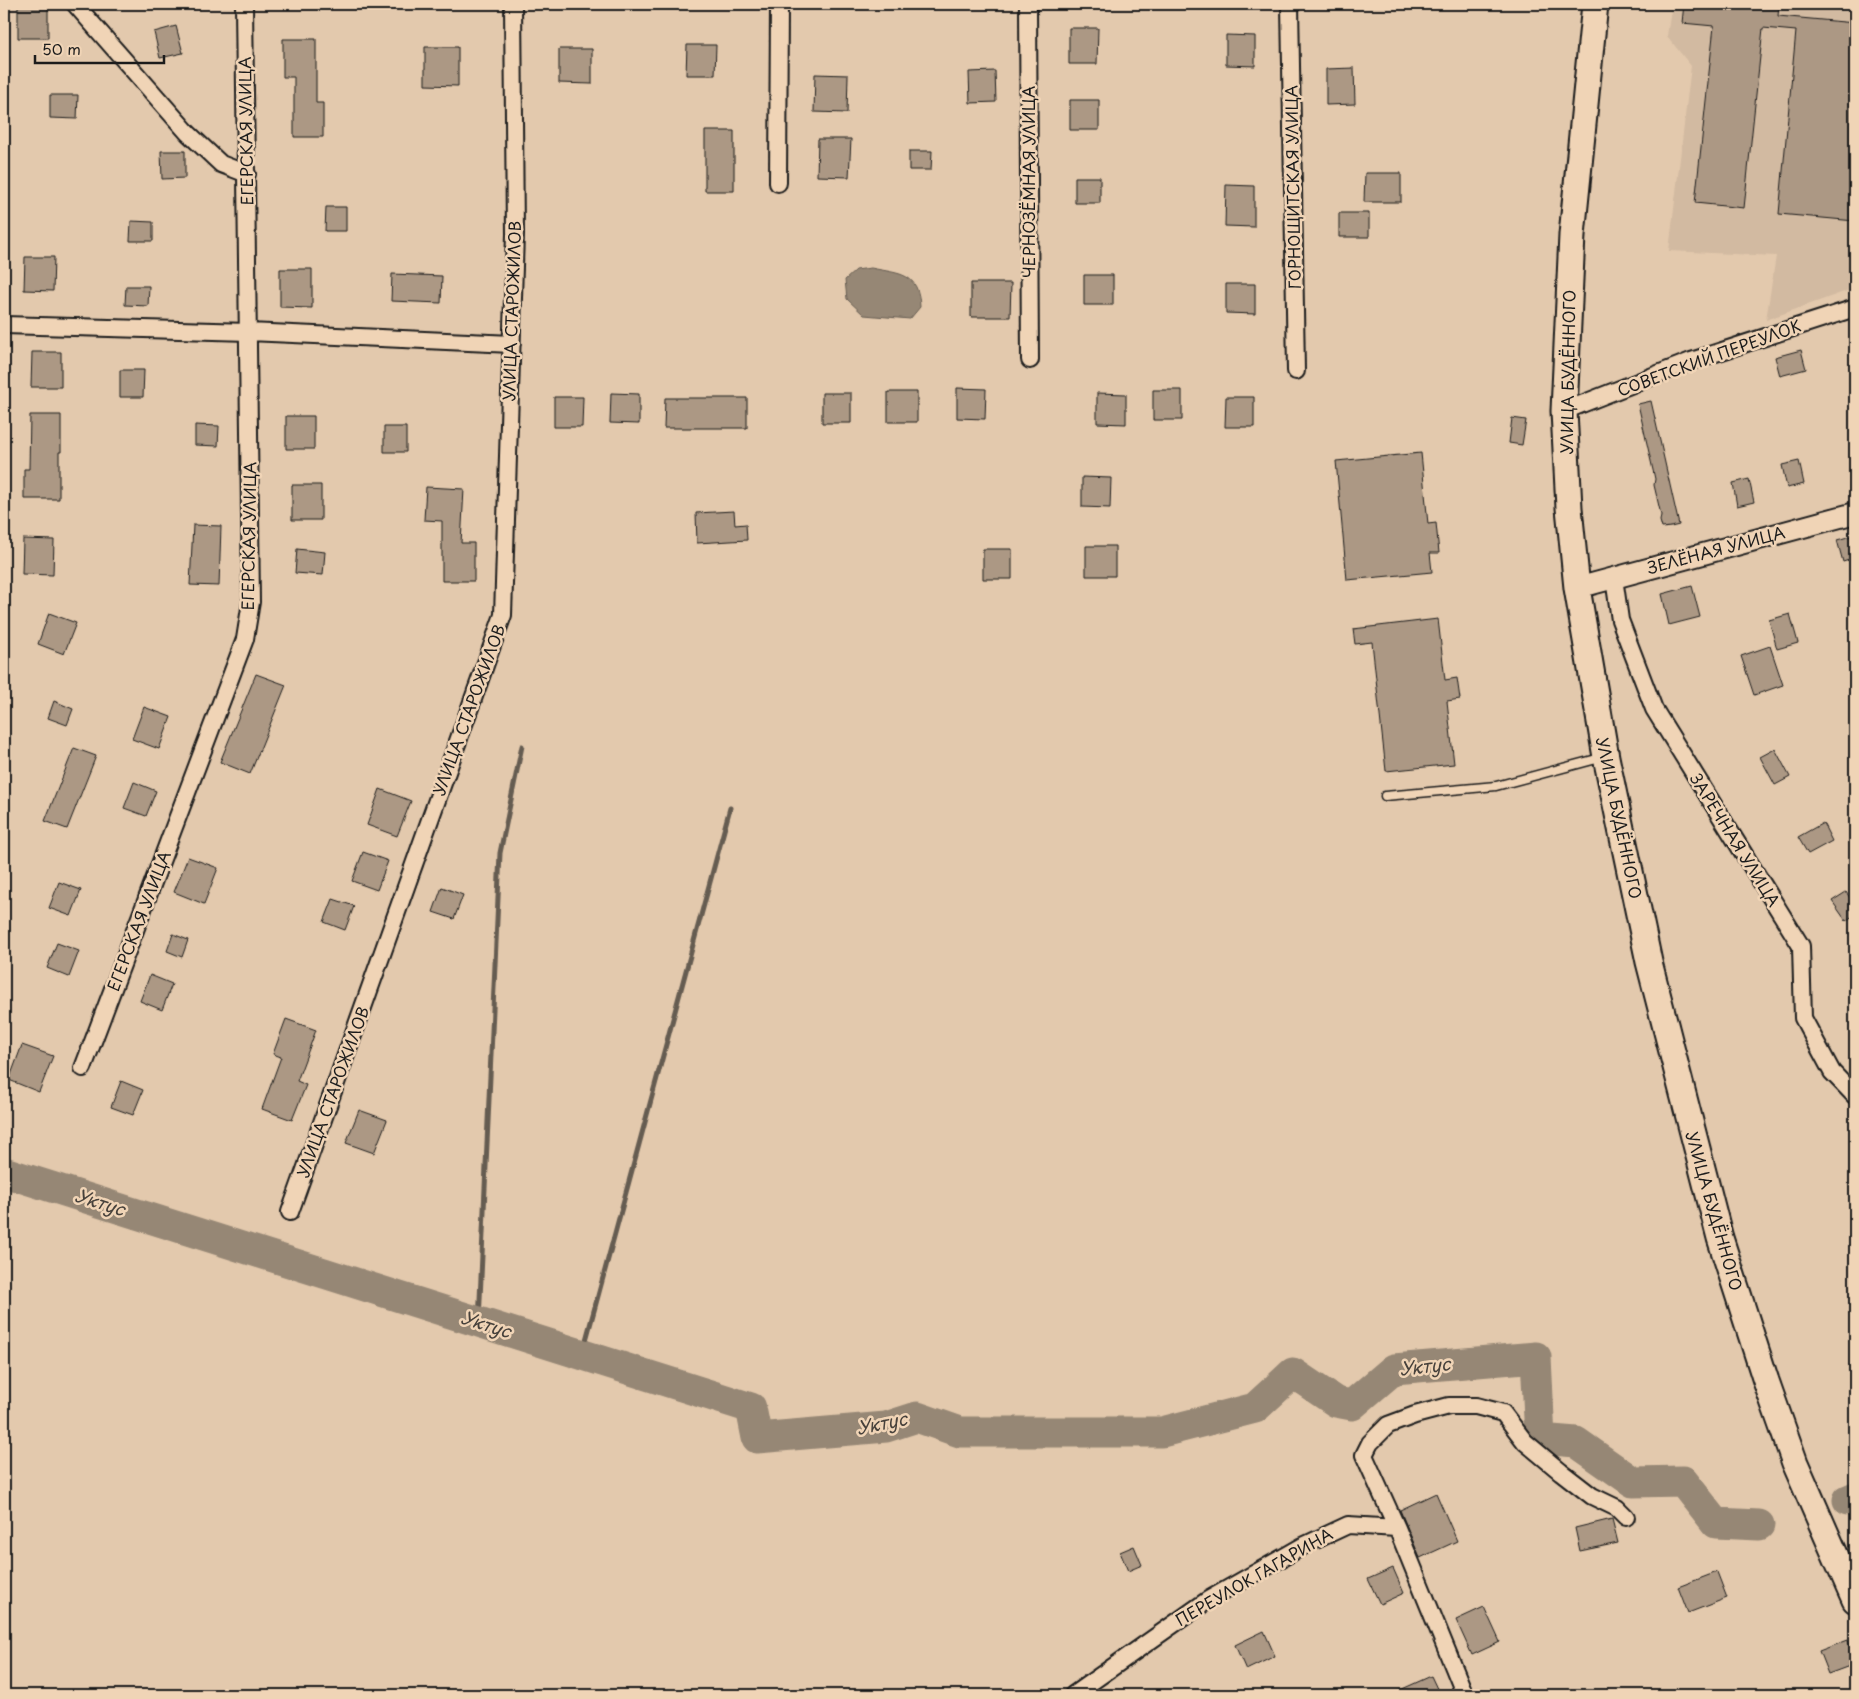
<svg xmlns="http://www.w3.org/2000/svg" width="1859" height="1699" font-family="'Playpen Sans',sans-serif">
<rect width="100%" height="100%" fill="#e3c9ad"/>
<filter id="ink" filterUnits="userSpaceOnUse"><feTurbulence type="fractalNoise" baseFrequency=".02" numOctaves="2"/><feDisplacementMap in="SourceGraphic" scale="10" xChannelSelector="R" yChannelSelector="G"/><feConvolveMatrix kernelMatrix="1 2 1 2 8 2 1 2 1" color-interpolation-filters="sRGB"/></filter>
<g filter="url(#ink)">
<!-- built -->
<path fill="#d2baa1" d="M 1672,4 L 1855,4 L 1855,288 L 1766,320 L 1776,256 L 1669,251 L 1691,66 L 1667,36 Z"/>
<!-- water -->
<path fill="#968775" stroke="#655c51" d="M 871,268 C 900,274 919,272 920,307 L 910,319 L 864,315 L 847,299 L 845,280 L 856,270 Z"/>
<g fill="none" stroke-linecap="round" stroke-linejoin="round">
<!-- stream -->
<path stroke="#655c51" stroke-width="5" d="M 479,1322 L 500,853 L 522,746
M 582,1355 L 730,808"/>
<!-- river -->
<path stroke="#968775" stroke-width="31" d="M 4,1172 L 751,1408 L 757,1438 L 886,1427 L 917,1417 L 960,1432 L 1162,1432 L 1255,1408 L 1293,1373 L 1336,1402 L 1352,1405 L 1394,1369 L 1536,1357 L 1540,1439 L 1576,1442 L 1633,1482 L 1683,1481 L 1716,1523 L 1759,1525
M 1848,1500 L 1855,1497"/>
</g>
<!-- building -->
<path fill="#ac9884" stroke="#1c1c1c" d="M 18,4 L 48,4 L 48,38 L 18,38 Z
M 1684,4 L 1779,4 L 1778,16 L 1855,23 L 1855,221 L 1779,214 L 1796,31 L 1763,28 L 1744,208 L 1695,203 L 1714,26 L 1682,23 Z
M 176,26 L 183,53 L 160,58 L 154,32 Z
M 1069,28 L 1098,28 L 1097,64 L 1069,64 Z
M 1226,35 L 1255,36 L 1255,66 L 1226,65 Z
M 283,39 L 316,39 L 316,103 L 323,103 L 323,137 L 294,137 L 294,77 L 283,77 Z
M 687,45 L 716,45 L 715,75 L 686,75 Z
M 425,47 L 458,47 L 458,86 L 425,85 Z
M 559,49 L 592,49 L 592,84 L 559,83 Z
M 1354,68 L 1355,104 L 1326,105 L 1326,69 Z
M 995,71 L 996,102 L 970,103 L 969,72 Z
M 815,74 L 848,75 L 847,113 L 814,112 Z
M 50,95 L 78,95 L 77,119 L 50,118 Z
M 1070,100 L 1099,100 L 1099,130 L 1070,130 Z
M 705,131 L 734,131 L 734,191 L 705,191 Z
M 818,139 L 851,139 L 849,177 L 817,176 Z
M 161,151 L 185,151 L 185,178 L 162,179 Z
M 909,151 L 932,151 L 931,170 L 909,170 Z
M 1365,173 L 1401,173 L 1401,202 L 1364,202 Z
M 1075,177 L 1100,177 L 1100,203 L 1075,203 Z
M 1226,185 L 1254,186 L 1254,227 L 1225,226 Z
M 326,207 L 346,207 L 346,231 L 325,231 Z
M 1339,213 L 1369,213 L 1369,237 L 1339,237 Z
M 131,221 L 153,222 L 153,241 L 130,241 Z
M 25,257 L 54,257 L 53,291 L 24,290 Z
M 280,269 L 312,269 L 312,308 L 280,307 Z
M 392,274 L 442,276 L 441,303 L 391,301 Z
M 1084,275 L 1113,275 L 1113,305 L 1084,305 Z
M 971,283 L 1011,283 L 1010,317 L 971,317 Z
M 1226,284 L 1255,284 L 1255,314 L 1226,313 Z
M 126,286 L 149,286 L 148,306 L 125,305 Z
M 1801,350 L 1806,369 L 1780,376 L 1775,357 Z
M 32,352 L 61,352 L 61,387 L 31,387 Z
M 120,370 L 144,370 L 143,397 L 120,397 Z
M 957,388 L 986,389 L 985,419 L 957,418 Z
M 1153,390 L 1182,390 L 1182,420 L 1153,420 Z
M 888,392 L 917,392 L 917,422 L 888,422 Z
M 611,393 L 639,394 L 639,424 L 610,423 Z
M 822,393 L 851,393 L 851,423 L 822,423 Z
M 1097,393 L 1126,394 L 1126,424 L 1097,423 Z
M 554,397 L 583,397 L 582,427 L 554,427 Z
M 1226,397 L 1254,397 L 1254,427 L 1225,427 Z
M 665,398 L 747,398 L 747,428 L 664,428 Z
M 1651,401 L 1679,525 L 1671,527 L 1662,528 L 1660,521 L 1661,515 L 1654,485 L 1655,479 L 1638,404 Z
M 30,415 L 61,415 L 61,452 L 59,452 L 59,499 L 24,499 L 24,469 L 29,469 Z
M 286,416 L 314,416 L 314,449 L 286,449 Z
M 1512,418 L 1526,420 L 1522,445 L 1509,443 Z
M 195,425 L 219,426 L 218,446 L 195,445 Z
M 384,427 L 406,427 L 406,452 L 384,452 Z
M 1421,453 L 1428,524 L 1436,523 L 1439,553 L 1430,553 L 1432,572 L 1347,580 L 1336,461 Z
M 1799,461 L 1804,484 L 1787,488 L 1782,465 Z
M 1082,477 L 1111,478 L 1110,508 L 1082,507 Z
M 1749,479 L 1754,502 L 1737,506 L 1733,483 Z
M 292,485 L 321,485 L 321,520 L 292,520 Z
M 426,487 L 464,489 L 461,543 L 474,543 L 474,581 L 442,581 L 442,521 L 424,520 Z
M 734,511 L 735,525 L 746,524 L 747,540 L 697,543 L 696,513 Z
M 193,525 L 221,526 L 219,586 L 190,585 Z
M 1855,535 L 1855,558 L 1843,562 L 1837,540 Z
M 23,539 L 54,540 L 53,575 L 22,574 Z
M 1086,546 L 1115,546 L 1115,576 L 1086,576 Z
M 297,549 L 325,552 L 323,575 L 295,573 Z
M 983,549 L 1012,549 L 1012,579 L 983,579 Z
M 1692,586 L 1700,617 L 1669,625 L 1662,594 Z
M 49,613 L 76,623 L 64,654 L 38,644 Z
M 1790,614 L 1798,643 L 1777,649 L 1769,620 Z
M 1438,619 L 1445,680 L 1457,678 L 1460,699 L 1447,701 L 1454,764 L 1386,771 L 1372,642 L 1355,644 L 1353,629 Z
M 1770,646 L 1783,685 L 1754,695 L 1741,656 Z
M 256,674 L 286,685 L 250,774 L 220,762 Z
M 54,701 L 73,709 L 67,725 L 48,718 Z
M 144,707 L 171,717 L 159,749 L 132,739 Z
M 74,748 L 96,756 L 67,829 L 45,821 Z
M 1775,749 L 1790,777 L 1775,785 L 1760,757 Z
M 134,782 L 156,791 L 146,816 L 124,808 Z
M 380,789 L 411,801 L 397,836 L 367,825 Z
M 1823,823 L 1832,841 L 1808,854 L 1798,837 Z
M 363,852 L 388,861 L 377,890 L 352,881 Z
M 188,857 L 218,868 L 204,904 L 174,892 Z
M 59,882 L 81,890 L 71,916 L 49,908 Z
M 442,887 L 463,895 L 454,919 L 433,912 Z
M 1846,892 L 1855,905 L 1855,914 L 1846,921 L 1832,901 Z
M 333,899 L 354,906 L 345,930 L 324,922 Z
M 173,934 L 188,940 L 182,957 L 167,951 Z
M 57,943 L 79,951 L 69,977 L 47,968 Z
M 150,975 L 172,984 L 162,1010 L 140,1001 Z
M 286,1019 L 316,1030 L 297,1081 L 306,1085 L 292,1120 L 262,1109 L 281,1057 L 273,1054 Z
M 22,1045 L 53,1056 L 39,1092 L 9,1080 Z
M 121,1081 L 143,1090 L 133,1115 L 111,1107 Z
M 359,1110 L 387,1120 L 374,1153 L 346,1143 Z
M 1436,1493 L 1457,1541 L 1420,1558 L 1400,1510 Z
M 1612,1519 L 1618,1543 L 1580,1551 L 1575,1528 Z
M 1134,1546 L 1142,1565 L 1128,1571 L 1120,1552 Z
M 1393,1568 L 1404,1593 L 1380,1604 L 1368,1579 Z
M 1717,1572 L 1727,1598 L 1688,1613 L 1678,1587 Z
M 1484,1607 L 1500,1642 L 1472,1655 L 1456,1620 Z
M 1264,1631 L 1275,1656 L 1246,1670 L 1235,1645 Z
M 1848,1640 L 1855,1664 L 1828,1674 L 1819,1651 Z
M 1431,1676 L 1440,1695 L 1389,1695 Z"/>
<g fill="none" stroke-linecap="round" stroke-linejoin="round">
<defs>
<path id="service" d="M 1385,796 L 1496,786 L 1604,757"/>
<path id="minor" d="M 75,4 L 188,133 L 221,164 L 247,174
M 1028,4 L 1030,360
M 1290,4 L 1296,371
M 778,183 L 779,4
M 4,325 L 249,332 L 512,344
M 1564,411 L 1691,361 L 1855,308
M 1614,578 L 1620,620 L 1654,709 L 1801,946 L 1803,1018 L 1832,1072 L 1855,1096
M 83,1068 L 245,639 L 251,602 L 244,4
M 290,1212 L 503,615 L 515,234 L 513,4
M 1073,1695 L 1208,1600 L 1303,1546 L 1348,1525 L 1397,1528
M 1465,1695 L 1397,1528 L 1364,1455 L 1370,1443 L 1388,1425 L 1415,1415 L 1449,1406 L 1476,1406 L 1503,1413 L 1525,1442 L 1561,1472 L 1592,1496 L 1617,1508 L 1626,1517"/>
<path id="tertiary" d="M 1577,588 L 1855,513"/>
<path id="primary" d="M 1595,4 L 1572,235 L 1564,411 L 1569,508 L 1577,588 L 1606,757 L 1649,962 L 1720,1238 L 1766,1381 L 1795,1463 L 1855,1600"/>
</defs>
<!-- service casing -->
<use href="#service" stroke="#1c1c1c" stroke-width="11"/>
<!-- minor casing -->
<use href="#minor" stroke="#1c1c1c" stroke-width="20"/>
<!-- tertiary casing -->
<use href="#tertiary" stroke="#1c1c1c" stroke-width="24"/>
<!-- primary casing -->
<use href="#primary" stroke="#1c1c1c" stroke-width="29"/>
<!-- service -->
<use href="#service" stroke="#f0d4b6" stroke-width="8"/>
<!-- minor -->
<use href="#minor" stroke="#f0d4b6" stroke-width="16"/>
<!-- tertiary -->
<use href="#tertiary" stroke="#f0d4b6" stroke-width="20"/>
<!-- primary -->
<use href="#primary" stroke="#f0d4b6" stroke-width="25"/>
</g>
</g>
<g text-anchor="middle" stroke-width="5" stroke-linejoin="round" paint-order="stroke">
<!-- street labels -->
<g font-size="16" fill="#1c1c1c" stroke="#f0d4b6">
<text transform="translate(246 131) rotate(-91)" y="6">ЕГЕРСКАЯ УЛИЦА</text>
<text transform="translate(1029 182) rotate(-90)" y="6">ЧЕРНОЗЁМНАЯ УЛИЦА</text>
<text transform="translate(1293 187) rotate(-91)" y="6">ГОРНОЩИТСКАЯ УЛИЦА</text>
<text transform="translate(512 311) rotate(-88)" y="6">УЛИЦА СТАРОЖИЛОВ</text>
<text transform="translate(1709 358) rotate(-20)" y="6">СОВЕТСКИЙ ПЕРЕУЛОК</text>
<text transform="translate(1568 372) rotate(-89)" y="6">УЛИЦА БУДЁННОГО</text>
<text transform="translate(249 536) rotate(-89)" y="6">ЕГЕРСКАЯ УЛИЦА</text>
<text transform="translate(1716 550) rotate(-15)" y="6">ЗЕЛЁНАЯ УЛИЦА</text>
<text transform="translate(469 710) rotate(-70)" y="6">УЛИЦА СТАРОЖИЛОВ</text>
<text transform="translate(1619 818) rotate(78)" y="6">УЛИЦА БУДЁННОГО</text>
<text transform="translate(1735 840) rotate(58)" y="6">ЗАРЕЧНАЯ УЛИЦА</text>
<text transform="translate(139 921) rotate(-69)" y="6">ЕГЕРСКАЯ УЛИЦА</text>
<text transform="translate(333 1092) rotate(-70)" y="6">УЛИЦА СТАРОЖИЛОВ</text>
<text transform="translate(1714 1211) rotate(74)" y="6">УЛИЦА БУДЁННОГО</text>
<text transform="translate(1254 1577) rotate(-30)" y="6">ПЕРЕУЛОК ГАГАРИНА</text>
</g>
<!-- water labels -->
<g font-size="18" font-style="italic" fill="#47413b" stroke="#f0d4b6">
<text transform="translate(100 1203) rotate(18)" y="6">Уктус</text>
<text transform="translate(486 1325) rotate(18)" y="6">Уктус</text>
<text transform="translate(1425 1367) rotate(-6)" y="6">Уктус</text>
<text transform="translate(882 1424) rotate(-11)" y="6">Уктус</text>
</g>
</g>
<!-- margin -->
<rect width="1859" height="1699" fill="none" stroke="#f0d4b6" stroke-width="20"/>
<rect x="10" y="10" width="1839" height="1679" fill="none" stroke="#1c1c1c" stroke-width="2" filter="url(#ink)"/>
<!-- scale -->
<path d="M35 55v8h129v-8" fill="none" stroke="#1c1c1c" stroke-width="2.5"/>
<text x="42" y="55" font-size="15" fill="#1c1c1c" stroke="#f0d4b6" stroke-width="4" paint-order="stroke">50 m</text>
</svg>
